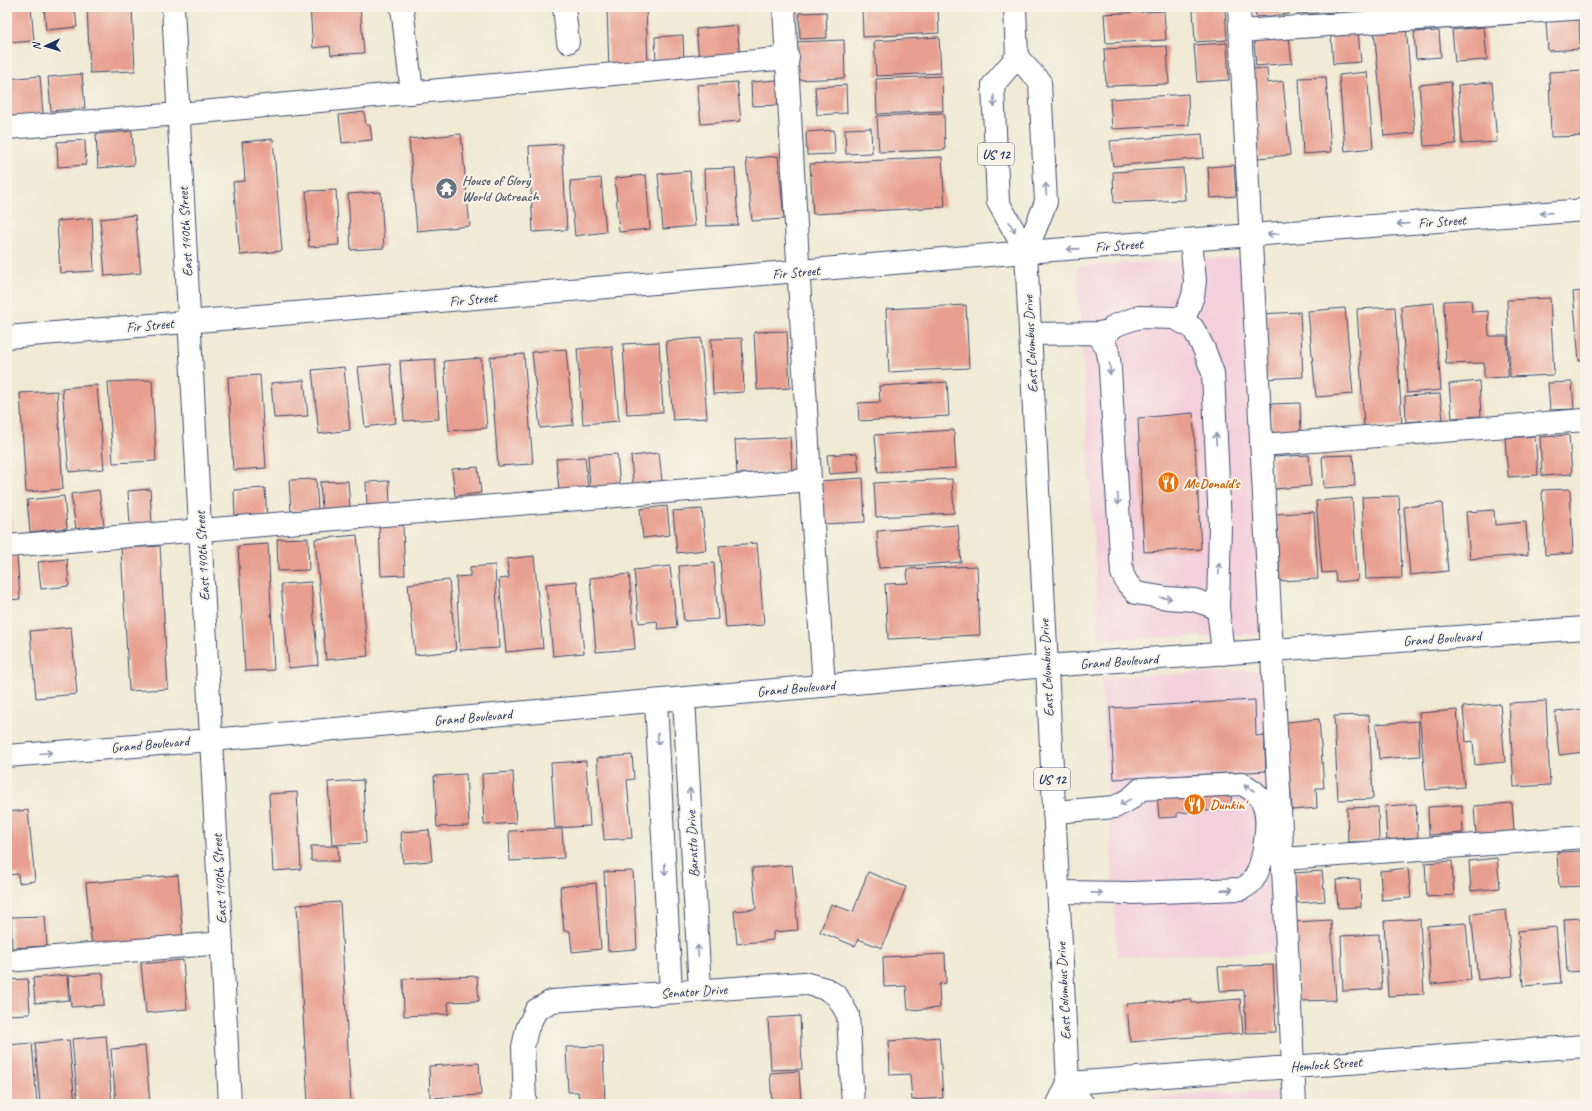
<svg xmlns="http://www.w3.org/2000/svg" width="1592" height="1111" font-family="Caveat,sans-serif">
<rect width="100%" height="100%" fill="#f7f3e8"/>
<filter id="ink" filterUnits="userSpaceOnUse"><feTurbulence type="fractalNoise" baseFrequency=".025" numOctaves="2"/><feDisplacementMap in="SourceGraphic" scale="8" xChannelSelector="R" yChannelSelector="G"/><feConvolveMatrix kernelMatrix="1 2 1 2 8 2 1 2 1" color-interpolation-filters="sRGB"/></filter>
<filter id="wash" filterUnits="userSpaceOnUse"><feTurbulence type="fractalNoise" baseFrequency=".012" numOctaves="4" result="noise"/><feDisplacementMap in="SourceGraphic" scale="16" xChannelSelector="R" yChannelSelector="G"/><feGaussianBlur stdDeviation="0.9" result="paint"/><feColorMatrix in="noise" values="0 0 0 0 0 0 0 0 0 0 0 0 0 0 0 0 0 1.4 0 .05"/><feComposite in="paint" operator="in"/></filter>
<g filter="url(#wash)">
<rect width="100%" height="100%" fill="#f0ead4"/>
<!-- built -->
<path fill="#f4cfdc" d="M 1252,257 L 1271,634 L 1099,639 L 1077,266 Z
M 1273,670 L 1287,952 L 1117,957 L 1101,677 Z
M 1295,1090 L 1295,1104 L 1120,1104 L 1120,1098 Z"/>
<g id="blocks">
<!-- building -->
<path fill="#e89f8f" d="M 7,7 L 31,7 L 34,41 L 7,43 Z
M 44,7 L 75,7 L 77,27 L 46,30 Z
M 87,7 L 132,7 L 135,71 L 90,73 Z
M 310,7 L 360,7 L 364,53 L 331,55 L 330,46 L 313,48 Z
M 607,7 L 646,7 L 648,67 L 609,70 Z
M 862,7 L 938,7 L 939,33 L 863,37 Z
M 1075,7 L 1093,7 L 1093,8 L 1076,9 Z
M 1255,7 L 1288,7 L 1289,14 L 1256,17 Z
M 1297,7 L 1337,7 L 1337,12 L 1297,14 Z
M 1225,8 L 1227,40 L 1195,42 L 1193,10 Z
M 1164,11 L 1166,40 L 1106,43 L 1104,14 Z
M 826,12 L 827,38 L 800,39 L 799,13 Z
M 1579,20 L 1580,49 L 1548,51 L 1546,21 Z
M 737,25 L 740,57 L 699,61 L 696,29 Z
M 1406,26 L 1415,133 L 1384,136 L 1374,29 Z
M 1484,27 L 1487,60 L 1455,62 L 1452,30 Z
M 1439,31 L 1441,57 L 1416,59 L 1414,32 Z
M 1358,33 L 1361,62 L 1333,64 L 1331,35 Z
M 683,35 L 684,63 L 656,64 L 655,37 Z
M 939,37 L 941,73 L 876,76 L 874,41 Z
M 1289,37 L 1292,63 L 1256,66 L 1254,40 Z
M 844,40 L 845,78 L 798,80 L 796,42 Z
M 1227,43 L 1229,80 L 1197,82 L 1194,45 Z
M 1167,46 L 1169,84 L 1106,86 L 1104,49 Z
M 1267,68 L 1268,83 L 1283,81 L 1290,155 L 1258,158 L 1251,69 Z
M 1584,70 L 1585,136 L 1551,137 L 1549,72 Z
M 1367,72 L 1373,148 L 1345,151 L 1339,75 Z
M 82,74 L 85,108 L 51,111 L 48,77 Z
M 40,76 L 43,114 L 7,117 L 7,79 Z
M 942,76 L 943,111 L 877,114 L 876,79 Z
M 1326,77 L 1331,152 L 1303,154 L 1299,78 Z
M 777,80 L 778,105 L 752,106 L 751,82 Z
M 737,82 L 741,121 L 701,124 L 697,85 Z
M 1451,82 L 1456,144 L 1424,146 L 1419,85 Z
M 1492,82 L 1497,142 L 1462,144 L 1458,85 Z
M 846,85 L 847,113 L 817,115 L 815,87 Z
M 1188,94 L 1189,125 L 1112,129 L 1110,99 Z
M 364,112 L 366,125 L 370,125 L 372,140 L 342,143 L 339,115 Z
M 944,113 L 945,150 L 879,152 L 877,116 Z
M 871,128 L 872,153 L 846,154 L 845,129 Z
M 834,130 L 835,154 L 807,155 L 806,132 Z
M 132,131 L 134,165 L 98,168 L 96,134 Z
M 461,134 L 470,226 L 417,231 L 409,139 Z
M 1202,134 L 1204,158 L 1113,166 L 1110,141 Z
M 273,139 L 282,251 L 240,255 L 233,182 L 245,181 L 242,142 Z
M 85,140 L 86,165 L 58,167 L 57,142 Z
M 562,144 L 567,230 L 533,232 L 529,146 Z
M 778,156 L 784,219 L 752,221 L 746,159 Z
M 942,157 L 945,207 L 813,214 L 810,164 Z
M 1234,165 L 1236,196 L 1210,198 L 1208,167 Z
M 735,168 L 738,225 L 706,226 L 704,169 Z
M 1183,168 L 1185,200 L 1114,203 L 1113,172 Z
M 690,171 L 695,226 L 663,229 L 658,174 Z
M 646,175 L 650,229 L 619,232 L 615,178 Z
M 601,178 L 606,232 L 575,236 L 570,181 Z
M 336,190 L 339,245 L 309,247 L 306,191 Z
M 381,192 L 384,248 L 351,250 L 348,194 Z
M 135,215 L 141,273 L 105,276 L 100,219 Z
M 92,218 L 94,271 L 60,273 L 57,221 Z
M 1585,291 L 1585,360 L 1579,361 L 1573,292 Z
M 1550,298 L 1554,375 L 1510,377 L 1507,300 Z
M 1471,300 L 1472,312 L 1488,311 L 1489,336 L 1507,336 L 1508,377 L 1484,378 L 1484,363 L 1446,364 L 1444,301 Z
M 1434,303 L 1441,390 L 1407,393 L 1401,306 Z
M 966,305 L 969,368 L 889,372 L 886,309 Z
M 1395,307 L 1402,425 L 1364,427 L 1357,309 Z
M 1345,308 L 1353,394 L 1316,397 L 1308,311 Z
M 1300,312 L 1303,377 L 1263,379 L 1261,314 Z
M 787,331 L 790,388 L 757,390 L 754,332 Z
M 701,338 L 707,418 L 673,420 L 666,341 Z
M 742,338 L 744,392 L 713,394 L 711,339 Z
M 659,342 L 663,412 L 627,414 L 623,344 Z
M 612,346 L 619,421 L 583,424 L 577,349 Z
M 566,349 L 573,425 L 540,428 L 532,352 Z
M 524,354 L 533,464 L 498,466 L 490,357 Z
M 481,358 L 487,428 L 449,431 L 444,361 Z
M 435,359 L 439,419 L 404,421 L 400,361 Z
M 390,364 L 396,423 L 365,427 L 358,367 Z
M 344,367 L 350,430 L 319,434 L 312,370 Z
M 260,375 L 266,468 L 233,470 L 228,377 Z
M 152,380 L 156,461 L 113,463 L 108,382 Z
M 304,380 L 308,416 L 274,418 L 271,383 Z
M 1479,381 L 1481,416 L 1452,418 L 1449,384 Z
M 947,382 L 949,416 L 859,421 L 858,403 L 880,402 L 879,386 Z
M 1572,382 L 1574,409 L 1550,410 L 1548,383 Z
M 97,385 L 104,469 L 69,472 L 62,388 Z
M 57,391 L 63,489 L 26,492 L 20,393 Z
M 1440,394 L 1443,419 L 1406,422 L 1405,396 Z
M 1300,403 L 1301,435 L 1272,436 L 1271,404 Z
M 1193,413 L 1201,549 L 1144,552 L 1138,418 Z
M 954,430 L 956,468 L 878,472 L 875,435 Z
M 1569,435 L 1572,474 L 1542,476 L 1540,437 Z
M 1535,436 L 1538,475 L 1508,477 L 1505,438 Z
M 790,437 L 792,471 L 737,474 L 735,440 Z
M 659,453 L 662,481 L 633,484 L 631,456 Z
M 857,453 L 859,472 L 829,474 L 827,455 Z
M 617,454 L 620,486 L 590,488 L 588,456 Z
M 1309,455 L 1311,486 L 1274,489 L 1272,457 Z
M 1353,455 L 1355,486 L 1324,488 L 1322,456 Z
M 585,457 L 588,488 L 559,491 L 556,459 Z
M 478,467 L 481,493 L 455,496 L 452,469 Z
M 863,478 L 865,522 L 822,524 L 820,481 Z
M 316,479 L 318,509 L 291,511 L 289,480 Z
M 952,479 L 954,513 L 876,517 L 874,483 Z
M 348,481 L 350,507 L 322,509 L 320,482 Z
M 389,481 L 390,504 L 367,505 L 366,482 Z
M 265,488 L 267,517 L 235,519 L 234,490 Z
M 150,489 L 152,524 L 130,525 L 128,491 Z
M 1570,489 L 1573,553 L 1545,555 L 1542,490 Z
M 99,490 L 104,525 L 76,529 L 71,494 Z
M 64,496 L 67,528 L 30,532 L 27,500 Z
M 1399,496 L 1402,578 L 1366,579 L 1362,497 Z
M 1352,498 L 1358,580 L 1336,582 L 1335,572 L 1322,573 L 1316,501 Z
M 1442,503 L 1448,571 L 1410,575 L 1404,507 Z
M 7,506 L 9,506 L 12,534 L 7,534 Z
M 667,506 L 670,535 L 643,538 L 640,509 Z
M 702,509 L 706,550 L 677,553 L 673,511 Z
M 1494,510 L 1495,525 L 1526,522 L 1528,555 L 1470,559 L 1466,512 Z
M 1314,512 L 1318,579 L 1280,581 L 1276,514 Z
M 403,525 L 405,575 L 381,576 L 379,526 Z
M 958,525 L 961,562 L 879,568 L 877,531 Z
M 357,535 L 368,656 L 326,660 L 315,539 Z
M 308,538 L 309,570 L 278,571 L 277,539 Z
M 757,543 L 764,625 L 726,628 L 719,546 Z
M 268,544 L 274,670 L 245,671 L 238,546 Z
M 160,546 L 168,689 L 129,691 L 121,548 Z
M 17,556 L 20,599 L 7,600 L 7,557 Z
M 534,556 L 543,648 L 506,652 L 499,579 L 509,578 L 507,559 Z
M 67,559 L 69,586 L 41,589 L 38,562 Z
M 714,563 L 718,619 L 684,621 L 679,566 Z
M 495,565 L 499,648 L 460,650 L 456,577 L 470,576 L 470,567 Z
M 670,566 L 677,627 L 658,629 L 657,621 L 639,623 L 634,570 Z
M 977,566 L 980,635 L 888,639 L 885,584 L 908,583 L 907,569 Z
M 629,574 L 635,649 L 596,652 L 590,578 Z
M 449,580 L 456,651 L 415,655 L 408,584 Z
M 577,581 L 584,653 L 553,656 L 546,584 Z
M 311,582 L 318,665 L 289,668 L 281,584 Z
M 71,627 L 77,694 L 36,698 L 30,631 Z
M 1255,700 L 1256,736 L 1264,735 L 1266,771 L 1114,779 L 1110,708 Z
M 1546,701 L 1550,785 L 1514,787 L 1509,703 Z
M 1500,704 L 1505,762 L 1475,765 L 1473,741 L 1466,742 L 1463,707 Z
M 1585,709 L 1585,752 L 1559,755 L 1555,712 Z
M 1457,710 L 1464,787 L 1426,790 L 1419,713 Z
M 1369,715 L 1373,799 L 1338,800 L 1334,716 Z
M 1319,719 L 1324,788 L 1316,788 L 1317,808 L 1292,810 L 1286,722 Z
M 1418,721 L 1420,756 L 1379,759 L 1376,724 Z
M 632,755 L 634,779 L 627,780 L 632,838 L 604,840 L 597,758 Z
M 586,761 L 590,826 L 555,828 L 551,763 Z
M 513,772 L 516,823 L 484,825 L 482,774 Z
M 466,774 L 469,826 L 437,827 L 434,776 Z
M 363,780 L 366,843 L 332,845 L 328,782 Z
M 297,792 L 301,869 L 273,871 L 269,794 Z
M 1177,793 L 1177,799 L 1231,795 L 1232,809 L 1177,813 L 1177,817 L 1159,818 L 1157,794 Z
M 1512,803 L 1514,831 L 1476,834 L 1474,806 Z
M 1416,804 L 1418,837 L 1387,840 L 1385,806 Z
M 1462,805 L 1463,833 L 1429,835 L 1428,807 Z
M 1378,807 L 1379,841 L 1348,842 L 1347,808 Z
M 28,810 L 35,881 L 19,883 L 18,874 L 7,875 L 7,812 Z
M 562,829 L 564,858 L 510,861 L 509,831 Z
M 429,830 L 432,861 L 403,863 L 401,832 Z
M 311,846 L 338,846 L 339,861 L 311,861 Z
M 1585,851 L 1585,886 L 1559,887 L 1557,852 Z
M 1497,858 L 1500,888 L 1471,891 L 1469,861 Z
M 1452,861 L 1454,895 L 1427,897 L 1425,863 Z
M 792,865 L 798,930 L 773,932 L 773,940 L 737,944 L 734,911 L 756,909 L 752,868 Z
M 1408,868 L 1411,898 L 1382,900 L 1380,871 Z
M 633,871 L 637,949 L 608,951 L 604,872 Z
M 1322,871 L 1325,901 L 1297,903 L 1294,873 Z
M 868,872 L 906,887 L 882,948 L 858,939 L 855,946 L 820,932 L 831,904 L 853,912 Z
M 178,875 L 183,940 L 92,948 L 86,883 Z
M 1360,879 L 1361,907 L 1338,908 L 1336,880 Z
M 596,883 L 601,949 L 572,952 L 570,931 L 564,931 L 560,887 Z
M 340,902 L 351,1104 L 308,1104 L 297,905 Z
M 1506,910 L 1513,976 L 1478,980 L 1471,914 Z
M 45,916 L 47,946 L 12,948 L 11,917 Z
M 1585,918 L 1585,980 L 1583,980 L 1583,971 L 1567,972 L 1564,919 Z
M 1420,919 L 1424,994 L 1388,996 L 1384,921 Z
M 1331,920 L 1336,1000 L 1299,1001 L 1295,922 Z
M 1466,923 L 1471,980 L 1431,984 L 1427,926 Z
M 1556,927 L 1561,983 L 1523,986 L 1518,931 Z
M 1379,934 L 1382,989 L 1343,991 L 1341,936 Z
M 945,954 L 946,983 L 939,984 L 940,1008 L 908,1010 L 906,986 L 884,987 L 883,957 Z
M 183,960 L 187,1009 L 146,1013 L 141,964 Z
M 1273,965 L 1276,1032 L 1246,1033 L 1244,990 L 1220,991 L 1218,967 Z
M 103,973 L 104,1005 L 71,1007 L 69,976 Z
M 67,975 L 69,1000 L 35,1003 L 33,978 Z
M 477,976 L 479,1001 L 448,1002 L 449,1014 L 404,1016 L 403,979 Z
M 28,979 L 30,1014 L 7,1015 L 7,980 Z
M 1191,999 L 1192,1003 L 1240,999 L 1243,1033 L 1130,1042 L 1127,1004 Z
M 800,1016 L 802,1069 L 771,1070 L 768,1018 Z
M 106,1036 L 112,1104 L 78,1104 L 72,1039 Z
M 939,1037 L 943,1098 L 912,1100 L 910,1074 L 890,1075 L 889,1041 Z
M 69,1040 L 75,1104 L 40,1104 L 35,1043 Z
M 32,1043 L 37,1104 L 7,1104 L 7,1045 Z
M 145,1046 L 150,1104 L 116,1104 L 111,1049 Z
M 603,1046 L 605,1104 L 579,1104 L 578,1092 L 568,1092 L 566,1047 Z
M 479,1063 L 481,1095 L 430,1098 L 429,1066 Z
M 799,1071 L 801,1104 L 772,1104 L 770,1073 Z
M 430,1102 L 430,1104 L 414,1104 L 414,1103 Z"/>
</g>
</g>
<g filter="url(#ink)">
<use href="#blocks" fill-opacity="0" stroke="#3b4b70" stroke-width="1"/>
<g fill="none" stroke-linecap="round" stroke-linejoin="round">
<defs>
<path id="minor" d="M 173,7 L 230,1104
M 402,7 L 412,93
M 564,7 L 568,42
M 784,7 L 810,480 L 824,686
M 1239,7 L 1295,1104
M 1240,31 L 1585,8
M 7,128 L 179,114 L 788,58
M 1183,322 L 1193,296 L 1195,281 L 1191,240
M 1030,334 L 1098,333 L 1109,331 L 1116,325 L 1139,317 L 1174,318 L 1193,328 L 1204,349 L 1213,373 L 1220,525 L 1218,608 L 1223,654
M 1097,334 C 1108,346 1109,353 1110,369 L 1122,573 L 1127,583 L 1136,593 L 1167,598 L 1194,600 L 1218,608
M 7,337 L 1026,252 L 1585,210
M 1261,445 L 1585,420
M 7,546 L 810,480
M 684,698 L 700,990
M 656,701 L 671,992
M 7,756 L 211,740 L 1046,666 L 1585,628
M 1054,812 L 1115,807 L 1130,799 L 1141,789 L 1242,784 C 1250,788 1256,792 1261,799 C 1272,816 1264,864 1253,880 C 1251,884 1245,887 1241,889 L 1131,893 L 1058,892
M 1283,859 L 1585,837
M 7,961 L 222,943
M 1068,1083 L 1585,1046
M 525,1104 L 523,1047 L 527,1029 L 536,1010 L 552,1001 L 804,983 L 826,989 L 837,996 L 848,1015 L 853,1104"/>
<path id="major" d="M 1015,7 L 1017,57 L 1040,82 L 1046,202 L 1026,252
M 1017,57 L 993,85 L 998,202 L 1026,252 L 1068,1083 L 1058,1104
M 1068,1083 L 1083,1104"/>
</defs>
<!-- minor casing -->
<use href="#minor" stroke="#3b4b70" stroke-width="24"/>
<!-- major casing -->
<use href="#major" stroke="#3b4b70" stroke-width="24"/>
<!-- minor -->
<use href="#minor" stroke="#fff" stroke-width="22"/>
<!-- major -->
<use href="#major" stroke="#fff" stroke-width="22"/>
</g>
<!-- one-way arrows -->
<defs><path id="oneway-shaft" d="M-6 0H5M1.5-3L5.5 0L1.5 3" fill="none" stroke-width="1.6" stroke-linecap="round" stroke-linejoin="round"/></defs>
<g stroke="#8d97ae">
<use href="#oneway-shaft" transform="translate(994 101) rotate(87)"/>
<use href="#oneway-shaft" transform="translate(1046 189) rotate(-93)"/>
<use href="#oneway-shaft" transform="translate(1546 213) rotate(176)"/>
<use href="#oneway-shaft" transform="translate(1403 224) rotate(176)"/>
<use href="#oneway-shaft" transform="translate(1012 227) rotate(61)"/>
<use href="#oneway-shaft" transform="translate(1273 234) rotate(176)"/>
<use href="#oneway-shaft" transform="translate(1073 249) rotate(176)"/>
<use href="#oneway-shaft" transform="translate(1110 369) rotate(85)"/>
<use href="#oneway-shaft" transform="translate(1216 439) rotate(-93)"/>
<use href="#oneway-shaft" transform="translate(1118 499) rotate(87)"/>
<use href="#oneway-shaft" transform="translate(1219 569) rotate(-89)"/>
<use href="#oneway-shaft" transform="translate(1166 598) rotate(6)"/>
<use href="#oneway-shaft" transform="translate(658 739) rotate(87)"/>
<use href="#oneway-shaft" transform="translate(46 753) rotate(-5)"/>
<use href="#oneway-shaft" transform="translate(1249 788) rotate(-150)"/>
<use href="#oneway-shaft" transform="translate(690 794) rotate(-93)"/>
<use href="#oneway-shaft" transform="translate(1125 802) rotate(152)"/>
<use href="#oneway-shaft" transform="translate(665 869) rotate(87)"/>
<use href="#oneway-shaft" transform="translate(1227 890) rotate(-2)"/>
<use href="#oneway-shaft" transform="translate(1097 893) rotate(1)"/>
<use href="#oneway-shaft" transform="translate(698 951) rotate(-93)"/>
</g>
</g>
<!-- icons -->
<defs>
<symbol id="temple-disc" viewBox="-11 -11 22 22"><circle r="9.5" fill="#6b7280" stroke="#f7f3e8"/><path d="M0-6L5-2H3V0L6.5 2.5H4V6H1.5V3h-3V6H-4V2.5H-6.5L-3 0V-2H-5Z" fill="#fff"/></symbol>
<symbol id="restaurant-disc" viewBox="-11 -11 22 22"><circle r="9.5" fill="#e8710a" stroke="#f7f3e8"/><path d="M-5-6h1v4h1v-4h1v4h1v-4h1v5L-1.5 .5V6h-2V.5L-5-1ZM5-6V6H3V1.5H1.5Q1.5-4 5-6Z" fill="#fff"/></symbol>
</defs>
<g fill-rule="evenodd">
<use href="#temple-disc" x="434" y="176" width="25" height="25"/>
<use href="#restaurant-disc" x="1156" y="470" width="25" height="25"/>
<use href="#restaurant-disc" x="1182" y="792" width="25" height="25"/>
</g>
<g text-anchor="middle" stroke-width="4" stroke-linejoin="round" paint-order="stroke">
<!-- shield labels -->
<g fill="#f7f3e8" stroke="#5d6a87" stroke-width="1">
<rect x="978" y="143" width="36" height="22" rx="3"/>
<rect x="1034" y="768" width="36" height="22" rx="3"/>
</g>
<g font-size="13" font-weight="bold" fill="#1b2f5e">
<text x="996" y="159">US 12</text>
<text x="1052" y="784">US 12</text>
</g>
<!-- worship labels -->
<g font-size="14" font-weight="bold" fill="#5b616d" stroke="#f7f3e8" text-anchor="start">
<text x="462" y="185">House of Glory<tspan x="462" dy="16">World Outreach</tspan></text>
</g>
<!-- street labels -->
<g font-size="14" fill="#1b2f5e" stroke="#f7f3e8">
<text transform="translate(1442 221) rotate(-4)" y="5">Fir Street</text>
<text transform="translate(185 232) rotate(-93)" y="5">East 140th Street</text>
<text transform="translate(1119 245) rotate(-4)" y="5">Fir Street</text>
<text transform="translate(796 272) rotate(-5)" y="5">Fir Street</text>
<text transform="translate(473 299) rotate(-5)" y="5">Fir Street</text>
<text transform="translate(150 325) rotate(-5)" y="5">Fir Street</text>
<text transform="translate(1030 344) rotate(-93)" y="5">East Columbus Drive</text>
<text transform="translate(202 556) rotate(-93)" y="5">East 140th Street</text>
<text transform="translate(1442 638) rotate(-4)" y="5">Grand Boulevard</text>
<text transform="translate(1119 661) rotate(-4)" y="5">Grand Boulevard</text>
<text transform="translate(1046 668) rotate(-93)" y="5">East Columbus Drive</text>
<text transform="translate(796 688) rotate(-5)" y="5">Grand Boulevard</text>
<text transform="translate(473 717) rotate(-5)" y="5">Grand Boulevard</text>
<text transform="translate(150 744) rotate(-5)" y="5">Grand Boulevard</text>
<text transform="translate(692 844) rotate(-93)" y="5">Baratto Drive</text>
<text transform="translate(219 879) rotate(-93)" y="5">East 140th Street</text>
<text transform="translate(694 991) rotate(-4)" y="5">Senator Drive</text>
<text transform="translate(1063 991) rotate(-93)" y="5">East Columbus Drive</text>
<text transform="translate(1326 1064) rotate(-4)" y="5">Hemlock Street</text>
</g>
<!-- food labels -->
<g font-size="14" font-weight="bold" fill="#c56008" stroke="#f7f3e8" text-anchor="start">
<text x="1184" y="488">McDonald's</text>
<text x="1210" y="809">Dunkin'</text>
</g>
</g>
<!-- margin -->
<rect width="1592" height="1111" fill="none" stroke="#f7f3e8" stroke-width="24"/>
<!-- north arrow -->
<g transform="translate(46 46) rotate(266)" stroke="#f7f3e8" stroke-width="3" paint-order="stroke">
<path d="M0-3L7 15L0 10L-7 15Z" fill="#1b2f5e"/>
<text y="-6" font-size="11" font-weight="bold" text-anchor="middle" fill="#1b2f5e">N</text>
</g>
</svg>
